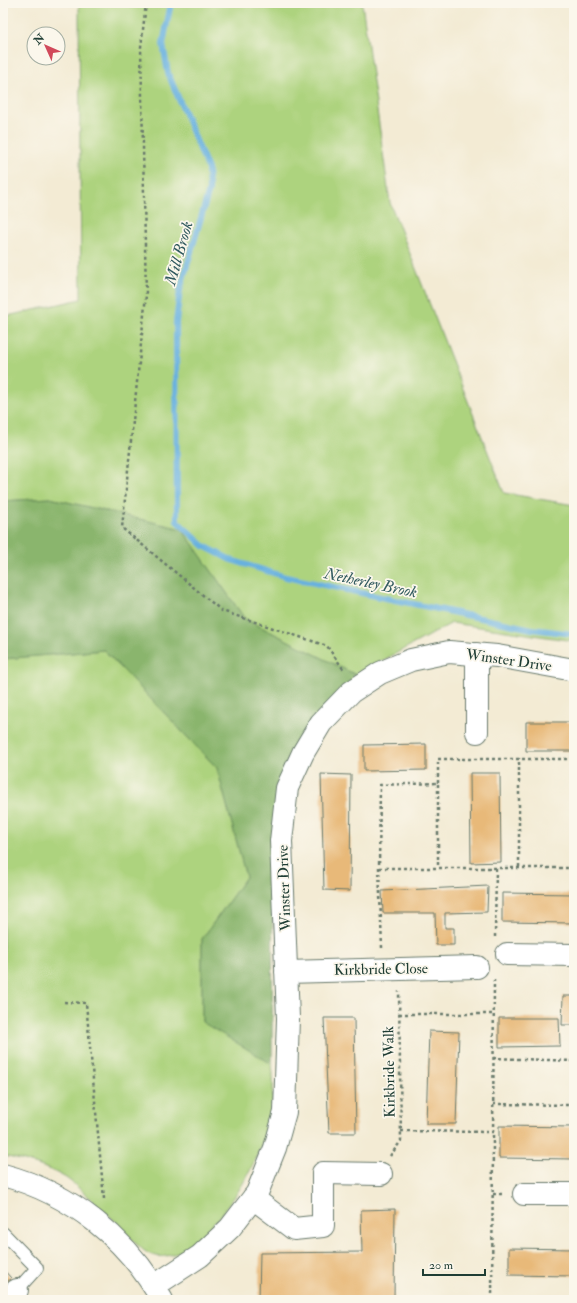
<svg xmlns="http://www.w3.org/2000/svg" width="577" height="1303" font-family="'IM FELL Double Pica',serif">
<rect width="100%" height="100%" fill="#fbf7ec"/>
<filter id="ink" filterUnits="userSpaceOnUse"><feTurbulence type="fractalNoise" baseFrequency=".025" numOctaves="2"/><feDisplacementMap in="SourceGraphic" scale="8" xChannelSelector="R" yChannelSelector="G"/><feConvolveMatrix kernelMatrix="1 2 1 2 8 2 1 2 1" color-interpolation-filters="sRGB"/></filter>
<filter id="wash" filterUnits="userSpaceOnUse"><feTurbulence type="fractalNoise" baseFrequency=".012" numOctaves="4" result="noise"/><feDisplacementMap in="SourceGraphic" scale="16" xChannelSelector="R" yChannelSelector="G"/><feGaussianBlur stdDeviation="0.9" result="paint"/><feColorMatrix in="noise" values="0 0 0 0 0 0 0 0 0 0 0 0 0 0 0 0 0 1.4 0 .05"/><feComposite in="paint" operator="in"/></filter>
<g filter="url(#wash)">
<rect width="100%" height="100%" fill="#f3ebd4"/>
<!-- green -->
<path fill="#add37e" stroke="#668859" d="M 79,3 L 362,3 L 390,203 L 504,493 L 574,505 L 574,641 L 452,623 L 356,675 L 245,619 L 182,529 L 50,498 L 3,501 L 3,317 L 81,299 Z
M 104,650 L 217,768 L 246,877 L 202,939 L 202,1021 L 272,1064 C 278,1109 261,1156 237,1193 C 222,1216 182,1266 152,1255 C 140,1251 125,1231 116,1222 C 104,1211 79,1187 66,1178 C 48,1167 24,1160 3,1156 L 3,659 Z"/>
<!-- forest -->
<path fill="#8ab56d" stroke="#547950" d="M 50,498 L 182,529 L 245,619 L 356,675 L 296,741 L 279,784 L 273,834 L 272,1064 L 202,1022 L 202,939 L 246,877 L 217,768 L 104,650 L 3,659 L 3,501 Z"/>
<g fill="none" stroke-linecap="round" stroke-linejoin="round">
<!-- stream -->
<path stroke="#67b1df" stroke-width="6" d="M 171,3 L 163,44 L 168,73 L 208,169 L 209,190 L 180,290 L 176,322 L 177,521 L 204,546 L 231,560 L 286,577 L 532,629 L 574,634"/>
</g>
<g id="blocks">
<!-- building -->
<path fill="#e8b979" d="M 526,722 L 574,722 L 574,751 L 526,751 Z
M 426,744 L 426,770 L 364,771 L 364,745 Z
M 470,773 L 500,773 L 501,862 L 471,863 Z
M 321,774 L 351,775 L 350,891 L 324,890 Z
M 488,886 L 487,912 L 445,913 L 445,928 L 454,928 L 454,945 L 436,945 L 435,913 L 383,913 L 382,891 Z
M 502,893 L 574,894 L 574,923 L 502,922 Z
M 563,996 L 574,996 L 574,1025 L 562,1025 Z
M 324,1018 L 354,1018 L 356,1133 L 329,1133 Z
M 499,1018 L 559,1018 L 560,1046 L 499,1047 Z
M 429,1031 L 459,1032 L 456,1124 L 426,1124 Z
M 499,1126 L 574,1127 L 574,1159 L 499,1158 Z
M 395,1209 L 394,1300 L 259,1300 L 260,1253 L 362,1252 L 361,1210 Z
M 509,1248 L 574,1249 L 574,1276 L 509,1275 Z
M 3,1269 L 11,1278 L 3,1285 Z"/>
</g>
</g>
<g filter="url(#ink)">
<use href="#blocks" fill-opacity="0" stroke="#697a6c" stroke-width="1"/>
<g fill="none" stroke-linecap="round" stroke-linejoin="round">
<defs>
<path id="service" d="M 3,1233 L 37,1268 L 17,1290"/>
<path id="minor" d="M 477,654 L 477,732
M 507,954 L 574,955
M 286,972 L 477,967
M 524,1194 L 574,1194
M 253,1198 L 294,1229 L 323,1226 L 323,1173 L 381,1174
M 154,1286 L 200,1256 L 230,1228 L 257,1193 L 275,1148 L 285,1112 L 288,1018 L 281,841 L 287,788 L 303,753 L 321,723 L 351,692 L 380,673 L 411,660 L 449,652 L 497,656 L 574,670
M 6,1300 L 17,1290"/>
<path id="tertiary" d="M 3,1175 C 71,1193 128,1239 162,1300"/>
</defs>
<!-- service casing -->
<use href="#service" stroke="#697a6c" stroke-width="14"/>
<!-- minor casing -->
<use href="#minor" stroke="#697a6c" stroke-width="24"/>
<!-- tertiary casing -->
<use href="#tertiary" stroke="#697a6c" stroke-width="24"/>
<!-- path -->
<path stroke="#697a6c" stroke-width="2.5" stroke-dasharray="3 3" stroke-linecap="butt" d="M 146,3 L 141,47 L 146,295 L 122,528 L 222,611 L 327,646 L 344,670
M 438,783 L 438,759 L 574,759
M 519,867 L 519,758
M 379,868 L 574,868
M 495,937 L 496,867
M 382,948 L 379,868 L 380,785 L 438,783 L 438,868
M 64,1002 L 86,1003 L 104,1199
M 399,1014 L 494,1014
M 493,1058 L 574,1061 L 574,1037
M 574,1061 L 574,1070
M 493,1104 L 574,1105
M 401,1131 L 493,1132
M 390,1156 L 401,1141 L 399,991
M 493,1194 L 503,1194
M 492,1300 L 494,980"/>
<!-- service -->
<use href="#service" stroke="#fff" stroke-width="12"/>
<!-- minor -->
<use href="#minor" stroke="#fff" stroke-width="22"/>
<!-- tertiary -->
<use href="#tertiary" stroke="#fff" stroke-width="22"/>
</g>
</g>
<g text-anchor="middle" stroke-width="3.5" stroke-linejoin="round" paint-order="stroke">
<!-- street labels -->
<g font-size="15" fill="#1f3d34" stroke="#fbf7ec">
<text transform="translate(509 660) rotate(8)" y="5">Winster Drive</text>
<text transform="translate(284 888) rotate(-92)" y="5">Winster Drive</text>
<text transform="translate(381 969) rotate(-1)" y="5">Kirkbride Close</text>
<text transform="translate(389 1072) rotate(-91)" y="5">Kirkbride Walk</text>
</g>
<!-- water labels -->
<g font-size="16" font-style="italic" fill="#315a5f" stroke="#fbf7ec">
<text transform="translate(178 253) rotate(-74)" y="6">Mill Brook</text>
<text transform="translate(371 582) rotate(12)" y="6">Netherley Brook</text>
</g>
</g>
<!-- margin -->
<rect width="577" height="1303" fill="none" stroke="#fbf7ec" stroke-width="16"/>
<!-- north arrow -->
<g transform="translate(46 46) rotate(315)"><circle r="19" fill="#fbf7ec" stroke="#a3ada2"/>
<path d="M0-3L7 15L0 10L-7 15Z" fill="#d1495b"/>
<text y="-6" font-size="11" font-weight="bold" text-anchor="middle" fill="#1f3d34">N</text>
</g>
<!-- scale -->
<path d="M423 1269v6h62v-6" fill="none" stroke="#1f3d34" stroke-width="2"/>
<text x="429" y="1269" font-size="12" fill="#1f3d34" stroke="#fbf7ec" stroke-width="3" paint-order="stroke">20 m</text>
</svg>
